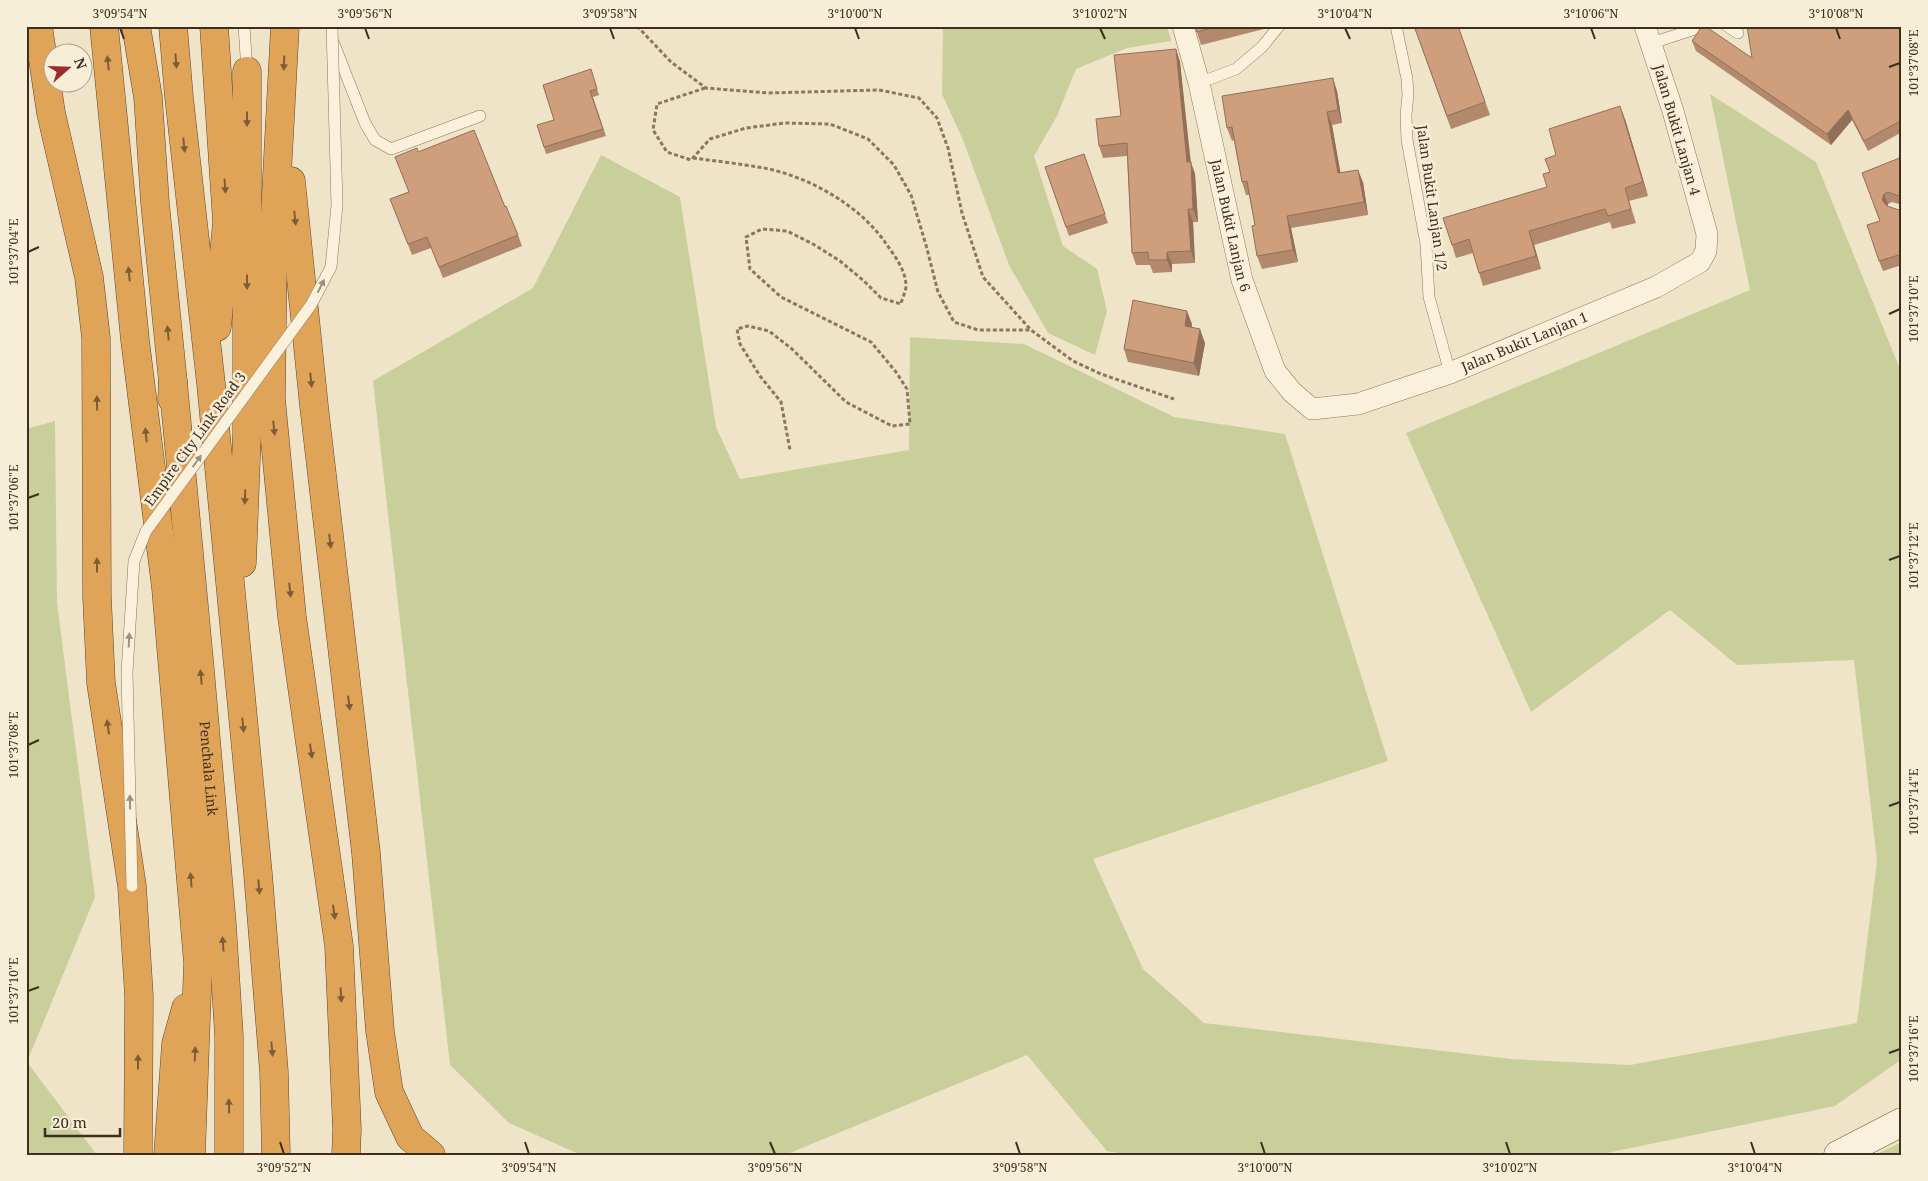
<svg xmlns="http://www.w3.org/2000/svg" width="1928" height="1181" font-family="'Noto Serif',serif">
<rect width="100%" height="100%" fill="#f0e4c8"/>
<!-- green -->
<path fill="#c9cf9b" d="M 943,26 L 1167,26 L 1171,41 L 1127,48 L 1076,69 L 1057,116 L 1034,156 L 1063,246 L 1097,269 L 1107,311 L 1095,355 L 1048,333 L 1009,265 L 963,140 L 942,94 Z
M 1710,94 L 1816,162 L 1902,374 L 1902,1059 L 1835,1106 L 1597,1155 L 1127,1155 L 1107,1151 L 1027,1055 L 785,1155 L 581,1155 L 509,1123 L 450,1065 L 373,381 L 533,288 L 601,155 L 680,197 L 716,427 L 740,479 L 909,450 L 910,337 L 1024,344 L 1174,417 L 1285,434 L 1388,761 L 1093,859 L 1143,969 L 1204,1023 L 1511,1059 L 1630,1065 L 1857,1023 L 1877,861 L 1854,660 L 1737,665 L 1670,610 L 1531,712 L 1406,433 L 1750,290 Z
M 55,421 L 57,603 L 95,897 L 27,1062 L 97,1155 L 26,1155 L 26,429 Z
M 1902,1142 L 1902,1155 L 1875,1155 Z"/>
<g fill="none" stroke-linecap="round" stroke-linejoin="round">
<defs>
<path id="lane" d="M 244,26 L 247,71
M 1396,26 L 1407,79 L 1408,95 L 1406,115 L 1407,140 L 1426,244 L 1429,297 L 1450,373
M 1727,26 L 1738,33
M 1652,43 L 1704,26
M 334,44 L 365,123 L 375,140 L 391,149 L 480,116
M 1199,83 L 1236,69 L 1262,47 L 1279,26"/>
<g id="street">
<path id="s1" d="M 1183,26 L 1199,83 L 1242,280 L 1275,371 L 1292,392 L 1312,409 L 1358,404 L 1450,373 L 1656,287 L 1700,262 L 1706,251 L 1707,234 L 1673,111 L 1645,26"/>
</g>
<path id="secondary" d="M 1838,1155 L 1902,1122"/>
<g id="highway">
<path d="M 38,26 L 51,113 L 89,277 L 96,338 L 97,597 L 101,683 L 132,886 L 139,996 L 138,1155"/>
<path d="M 104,26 L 135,340 L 166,588 L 198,963 L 191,1155"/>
<path d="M 136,26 L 148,97 L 155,203 L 173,382 L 172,399"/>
<path d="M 173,26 L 179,97 L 211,384 L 258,874 L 274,1072 L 276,1155"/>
<path d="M 214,26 L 227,222 L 217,327"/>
<path d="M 285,26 L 273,250 L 271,399 L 292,617 L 339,946 L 347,1129 L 346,1155"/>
<path d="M 291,181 L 314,406 L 366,853 L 380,1031 L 389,1092 L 410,1137 L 431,1155"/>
<path id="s2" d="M 173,382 L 200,670 L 222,925 L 229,1036 L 229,1155"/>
<path d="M 242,563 L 247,433 L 247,71"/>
<path d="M 168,1155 L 176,1044 L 186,1008"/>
</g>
</defs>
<!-- lane casing -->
<use href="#lane" stroke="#8d765c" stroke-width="12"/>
<!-- street casing -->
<use href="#street" stroke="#8d765c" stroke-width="22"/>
<!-- secondary casing -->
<use href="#secondary" stroke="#6f573f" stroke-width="29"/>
<!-- highway casing -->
<use href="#highway" stroke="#5b4430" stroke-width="29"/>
<!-- path -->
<path stroke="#8d765c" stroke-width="3" stroke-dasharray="4 2.5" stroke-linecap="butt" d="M 637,26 L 671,62 L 706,88 L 768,93 L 879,90 L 919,98 L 937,118 L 948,148 L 962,213 L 983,277 L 1031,330 L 1073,361 L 1101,374 L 1174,399
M 705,88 L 657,104 L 653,130 L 667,152 L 691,160 L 710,139 L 746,128 L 785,123 L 830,124 L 868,139 L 894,165 L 911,195 L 926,245 L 938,292 L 954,322 L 978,330 L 1031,330
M 693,158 C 716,161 741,164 764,168 C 810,177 861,206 887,245 C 895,256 906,271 906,286 C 906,291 902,298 901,304 L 881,298 L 864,281 L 840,261 L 813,244 L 787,231 L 762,229 L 746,237 L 750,269 L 781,297 L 871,342 L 896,372 L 907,389 L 910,424 L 892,426 L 846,402 L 792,349 L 769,331 L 748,326 L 737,329 L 740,344 L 760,376 L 781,402 L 790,450"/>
<!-- lane -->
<use href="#lane" stroke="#faf1dc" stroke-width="11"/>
<!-- street -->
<use href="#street" stroke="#faf1dc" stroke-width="21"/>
<!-- secondary -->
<use href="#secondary" stroke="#faf1dc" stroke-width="28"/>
<!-- highway -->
<use href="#highway" stroke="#e0a458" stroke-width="28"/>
<defs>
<path id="lane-bridge" d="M 132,886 L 127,672 L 134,561 L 146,531 L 311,305 L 331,267 L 337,205 L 332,26"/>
</defs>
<!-- lane-bridge casing -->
<use href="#lane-bridge" stroke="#8d765c" stroke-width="12" stroke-linecap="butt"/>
<!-- lane-bridge -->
<use href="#lane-bridge" stroke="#faf1dc" stroke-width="11"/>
</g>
<!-- wall -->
<path fill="#b2896c" d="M 1195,26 L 1263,26 L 1264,29 L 1201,45 Z
M 1414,26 L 1458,26 L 1490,115 L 1451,129 Z
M 1902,26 L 1902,132 L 1868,151 L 1852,120 L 1831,145 L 1696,51 L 1692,41 L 1752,58 Z
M 1176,49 L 1180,62 L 1190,162 L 1195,174 L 1198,222 L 1193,222 L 1195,263 L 1172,264 L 1172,272 L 1153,273 L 1150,265 L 1136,265 L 1132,253 L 1127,156 L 1103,158 L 1099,146 L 1121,116 Z
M 591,69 L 599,95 L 593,97 L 606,136 L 546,154 L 537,125 L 554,120 Z
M 1337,91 L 1342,123 L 1332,125 L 1340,173 L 1363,182 L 1368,215 L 1291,228 L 1298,262 L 1262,269 L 1257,256 L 1255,225 L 1249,195 L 1246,195 L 1242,182 L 1234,140 L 1232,141 L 1227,128 Z
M 1625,119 L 1648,196 L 1629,201 L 1636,223 L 1612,229 L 1610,222 L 1534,245 L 1541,269 L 1483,286 L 1473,253 L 1456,258 L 1452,245 L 1547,187 L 1556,155 Z
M 418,152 L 505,207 L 518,235 L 522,246 L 443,278 L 431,248 L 412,255 L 390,199 L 409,192 Z
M 1084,154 L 1108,223 L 1069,236 L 1045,167 Z
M 1902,157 L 1902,205 L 1892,202 L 1888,204 L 1887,206 L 1899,210 L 1902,208 L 1902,265 L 1883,271 L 1879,261 L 1880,221 L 1862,173 Z
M 1192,324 L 1192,328 L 1205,343 L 1199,376 L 1128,362 L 1124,349 Z"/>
<!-- shaded-wall -->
<path fill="#916f58" d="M 1176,49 L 1180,62 L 1192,173 L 1191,162 L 1195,174 L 1198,222 L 1193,209 L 1187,162 Z
M 1333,78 L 1337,91 L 1342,123 L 1338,110 Z
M 1620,106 L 1625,119 L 1648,196 L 1643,182 Z
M 1848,110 L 1852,120 L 1831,145 L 1827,134 Z
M 1327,112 L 1332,125 L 1343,186 L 1338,173 Z
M 1358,170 L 1363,182 L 1368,215 L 1364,202 Z
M 1884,194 L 1888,204 L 1886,210 L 1882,200 Z
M 1188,209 L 1193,222 L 1195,263 L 1191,251 Z
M 1287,216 L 1291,228 L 1298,262 L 1293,250 Z
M 1529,231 L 1534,245 L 1541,269 L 1536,256 Z
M 1167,252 L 1172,264 L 1172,272 L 1167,260 Z
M 1187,311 L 1192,324 L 1189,339 L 1185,326 Z
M 1200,329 L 1205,343 L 1199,376 L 1194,363 Z"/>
<!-- building -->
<path fill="#cf9f7d" stroke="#916f58" d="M 1195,26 L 1218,26 L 1197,32 Z
M 1414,26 L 1458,26 L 1485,102 L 1447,116 Z
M 1702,26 L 1705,26 L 1752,58 L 1747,26 L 1902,26 L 1902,120 L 1864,141 L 1848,110 L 1827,134 L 1692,41 Z
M 1176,49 L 1187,162 L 1191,162 L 1193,209 L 1188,209 L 1191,251 L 1167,252 L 1167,260 L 1149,260 L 1148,252 L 1132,253 L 1127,143 L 1099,146 L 1096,119 L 1121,116 L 1114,55 Z
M 591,69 L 597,89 L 590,91 L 603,129 L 544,147 L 537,125 L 554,120 L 543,85 Z
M 1333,78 L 1338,110 L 1327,112 L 1338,173 L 1358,170 L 1364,202 L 1287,216 L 1293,250 L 1257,256 L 1252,226 L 1255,225 L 1247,181 L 1242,182 L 1232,127 L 1227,128 L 1222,96 Z
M 1620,106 L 1643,182 L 1625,188 L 1631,209 L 1608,216 L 1605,209 L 1529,231 L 1536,256 L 1479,273 L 1469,239 L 1452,245 L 1443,218 L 1547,187 L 1543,174 L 1550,172 L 1545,159 L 1556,155 L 1549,129 Z
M 474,130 L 505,207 L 506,206 L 518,235 L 439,267 L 427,237 L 408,244 L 390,199 L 409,192 L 395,157 L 417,148 L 418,152 Z
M 1084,154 L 1105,214 L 1066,227 L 1045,167 Z
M 1902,157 L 1902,197 L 1888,192 L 1884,194 L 1882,200 L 1887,206 L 1899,210 L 1902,208 L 1902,254 L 1879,261 L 1867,225 L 1880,221 L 1862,173 Z
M 1133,300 L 1187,311 L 1185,326 L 1200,329 L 1194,363 L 1124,349 Z"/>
<!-- one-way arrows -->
<defs><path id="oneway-solid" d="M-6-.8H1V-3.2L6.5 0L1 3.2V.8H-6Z" transform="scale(1.25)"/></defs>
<g fill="#7e5d36">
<use href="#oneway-solid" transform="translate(176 61) rotate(85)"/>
<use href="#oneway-solid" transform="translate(108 63) rotate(-96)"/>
<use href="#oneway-solid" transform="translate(284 63) rotate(92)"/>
<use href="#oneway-solid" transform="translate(247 119) rotate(90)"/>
<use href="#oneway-solid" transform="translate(184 145) rotate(84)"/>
<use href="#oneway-solid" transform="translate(225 186) rotate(86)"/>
<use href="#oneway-solid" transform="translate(295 218) rotate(84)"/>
<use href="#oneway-solid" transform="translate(129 274) rotate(-96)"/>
<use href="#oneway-solid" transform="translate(247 282) rotate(90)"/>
<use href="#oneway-solid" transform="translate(168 333) rotate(-96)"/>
<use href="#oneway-solid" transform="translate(311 380) rotate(84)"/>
<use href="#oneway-solid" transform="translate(97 403) rotate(-91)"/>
<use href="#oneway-solid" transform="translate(274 428) rotate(84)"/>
<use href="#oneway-solid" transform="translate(146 435) rotate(-96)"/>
<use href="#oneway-solid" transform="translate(245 497) rotate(92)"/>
<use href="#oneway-solid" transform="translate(330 541) rotate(83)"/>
<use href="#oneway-solid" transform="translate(97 565) rotate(-90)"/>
<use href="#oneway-solid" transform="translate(290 590) rotate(84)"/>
<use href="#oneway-solid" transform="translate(201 677) rotate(-95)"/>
<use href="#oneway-solid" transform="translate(349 703) rotate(83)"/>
<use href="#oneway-solid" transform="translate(243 725) rotate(84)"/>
<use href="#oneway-solid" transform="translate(108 727) rotate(-98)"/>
<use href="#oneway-solid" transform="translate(311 751) rotate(82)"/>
<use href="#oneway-solid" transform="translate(191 880) rotate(-95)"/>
<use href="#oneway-solid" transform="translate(259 887) rotate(85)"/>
<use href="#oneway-solid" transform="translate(334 912) rotate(82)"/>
<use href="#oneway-solid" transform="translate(223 944) rotate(-94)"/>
<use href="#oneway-solid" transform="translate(341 995) rotate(87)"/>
<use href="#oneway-solid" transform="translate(272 1049) rotate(85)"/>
<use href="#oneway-solid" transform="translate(195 1054) rotate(-88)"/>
<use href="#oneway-solid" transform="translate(138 1062) rotate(-90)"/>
<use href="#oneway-solid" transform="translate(229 1106) rotate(-91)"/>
</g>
<g fill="#9c907e">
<use href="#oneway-solid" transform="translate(321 286) rotate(-63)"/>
<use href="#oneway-solid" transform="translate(197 461) rotate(-54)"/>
<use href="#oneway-solid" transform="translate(129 640) rotate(-87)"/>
<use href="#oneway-solid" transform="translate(130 802) rotate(-91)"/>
</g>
<!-- ticks -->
<path fill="none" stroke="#3d2e20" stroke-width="2" d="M 120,28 L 124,39M 365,28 L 369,39M 610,28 L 614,39M 855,28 L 859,39M 1100,28 L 1105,39M 1345,28 L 1350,39M 1591,28 L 1595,39M 1836,28 L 1840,39M 1889,67 L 1900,63M 28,252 L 39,247M 1889,314 L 1900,309M 28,498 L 39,494M 1889,560 L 1900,556M 28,745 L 39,740M 1889,806 L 1900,802M 28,991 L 39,987M 1889,1053 L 1900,1049M 280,1142 L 284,1154M 525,1142 L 529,1154M 770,1142 L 775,1154M 1016,1142 L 1020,1154M 1261,1142 L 1265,1154M 1506,1142 L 1510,1154M 1751,1142 L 1755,1154"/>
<g text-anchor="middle" stroke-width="5" stroke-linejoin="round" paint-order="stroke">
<!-- street labels -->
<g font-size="14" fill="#3d2e20" stroke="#f7eed8">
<text transform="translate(1677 130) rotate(74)" y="5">Jalan Bukit Lanjan 4</text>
<text transform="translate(1432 198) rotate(82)" y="5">Jalan Bukit Lanjan 1/2</text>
<text dy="5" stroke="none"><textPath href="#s1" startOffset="205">Jalan Bukit Lanjan 6</textPath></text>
<text dy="5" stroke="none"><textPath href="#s1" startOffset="635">Jalan Bukit Lanjan 1</textPath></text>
<text transform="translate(195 439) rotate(-54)" y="5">Empire City Link Road 3</text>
<text dy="5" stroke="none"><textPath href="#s2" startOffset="388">Penchala Link</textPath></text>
</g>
</g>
<!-- border -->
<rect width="1928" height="1181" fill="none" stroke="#f7eed8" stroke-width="55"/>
<!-- north arrow -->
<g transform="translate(68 68) rotate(70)"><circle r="24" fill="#f7eed8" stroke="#ada18e"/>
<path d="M0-4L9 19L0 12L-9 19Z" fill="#9e2a2b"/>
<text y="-8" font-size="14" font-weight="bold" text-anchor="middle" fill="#3d2e20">N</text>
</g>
<!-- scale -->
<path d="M45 1128v8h75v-8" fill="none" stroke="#3d2e20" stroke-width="2.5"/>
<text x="52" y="1128" font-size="15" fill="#3d2e20" stroke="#f7eed8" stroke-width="4" paint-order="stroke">20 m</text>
<rect x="28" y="28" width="1872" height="1126" fill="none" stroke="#3d2e20" stroke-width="2"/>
<g font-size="12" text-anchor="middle" fill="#3d2e20">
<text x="120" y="18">3°09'54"N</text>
<text x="365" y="18">3°09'56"N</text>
<text x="610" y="18">3°09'58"N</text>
<text x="855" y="18">3°10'00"N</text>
<text x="1100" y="18">3°10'02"N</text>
<text x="1345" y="18">3°10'04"N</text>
<text x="1591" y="18">3°10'06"N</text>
<text x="1836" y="18">3°10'08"N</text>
<text transform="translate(1914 63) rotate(-90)" y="4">101°37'08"E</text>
<text transform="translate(14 252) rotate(-90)" y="4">101°37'04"E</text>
<text transform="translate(1914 309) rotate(-90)" y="4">101°37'10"E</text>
<text transform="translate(14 498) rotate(-90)" y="4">101°37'06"E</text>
<text transform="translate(1914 556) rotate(-90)" y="4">101°37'12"E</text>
<text transform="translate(14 745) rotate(-90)" y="4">101°37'08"E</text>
<text transform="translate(1914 802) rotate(-90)" y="4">101°37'14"E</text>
<text transform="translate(14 991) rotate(-90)" y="4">101°37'10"E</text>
<text transform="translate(1914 1049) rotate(-90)" y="4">101°37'16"E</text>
<text x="284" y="1172">3°09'52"N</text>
<text x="529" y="1172">3°09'54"N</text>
<text x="775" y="1172">3°09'56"N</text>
<text x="1020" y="1172">3°09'58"N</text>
<text x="1265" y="1172">3°10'00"N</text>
<text x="1510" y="1172">3°10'02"N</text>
<text x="1755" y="1172">3°10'04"N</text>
</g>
</svg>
